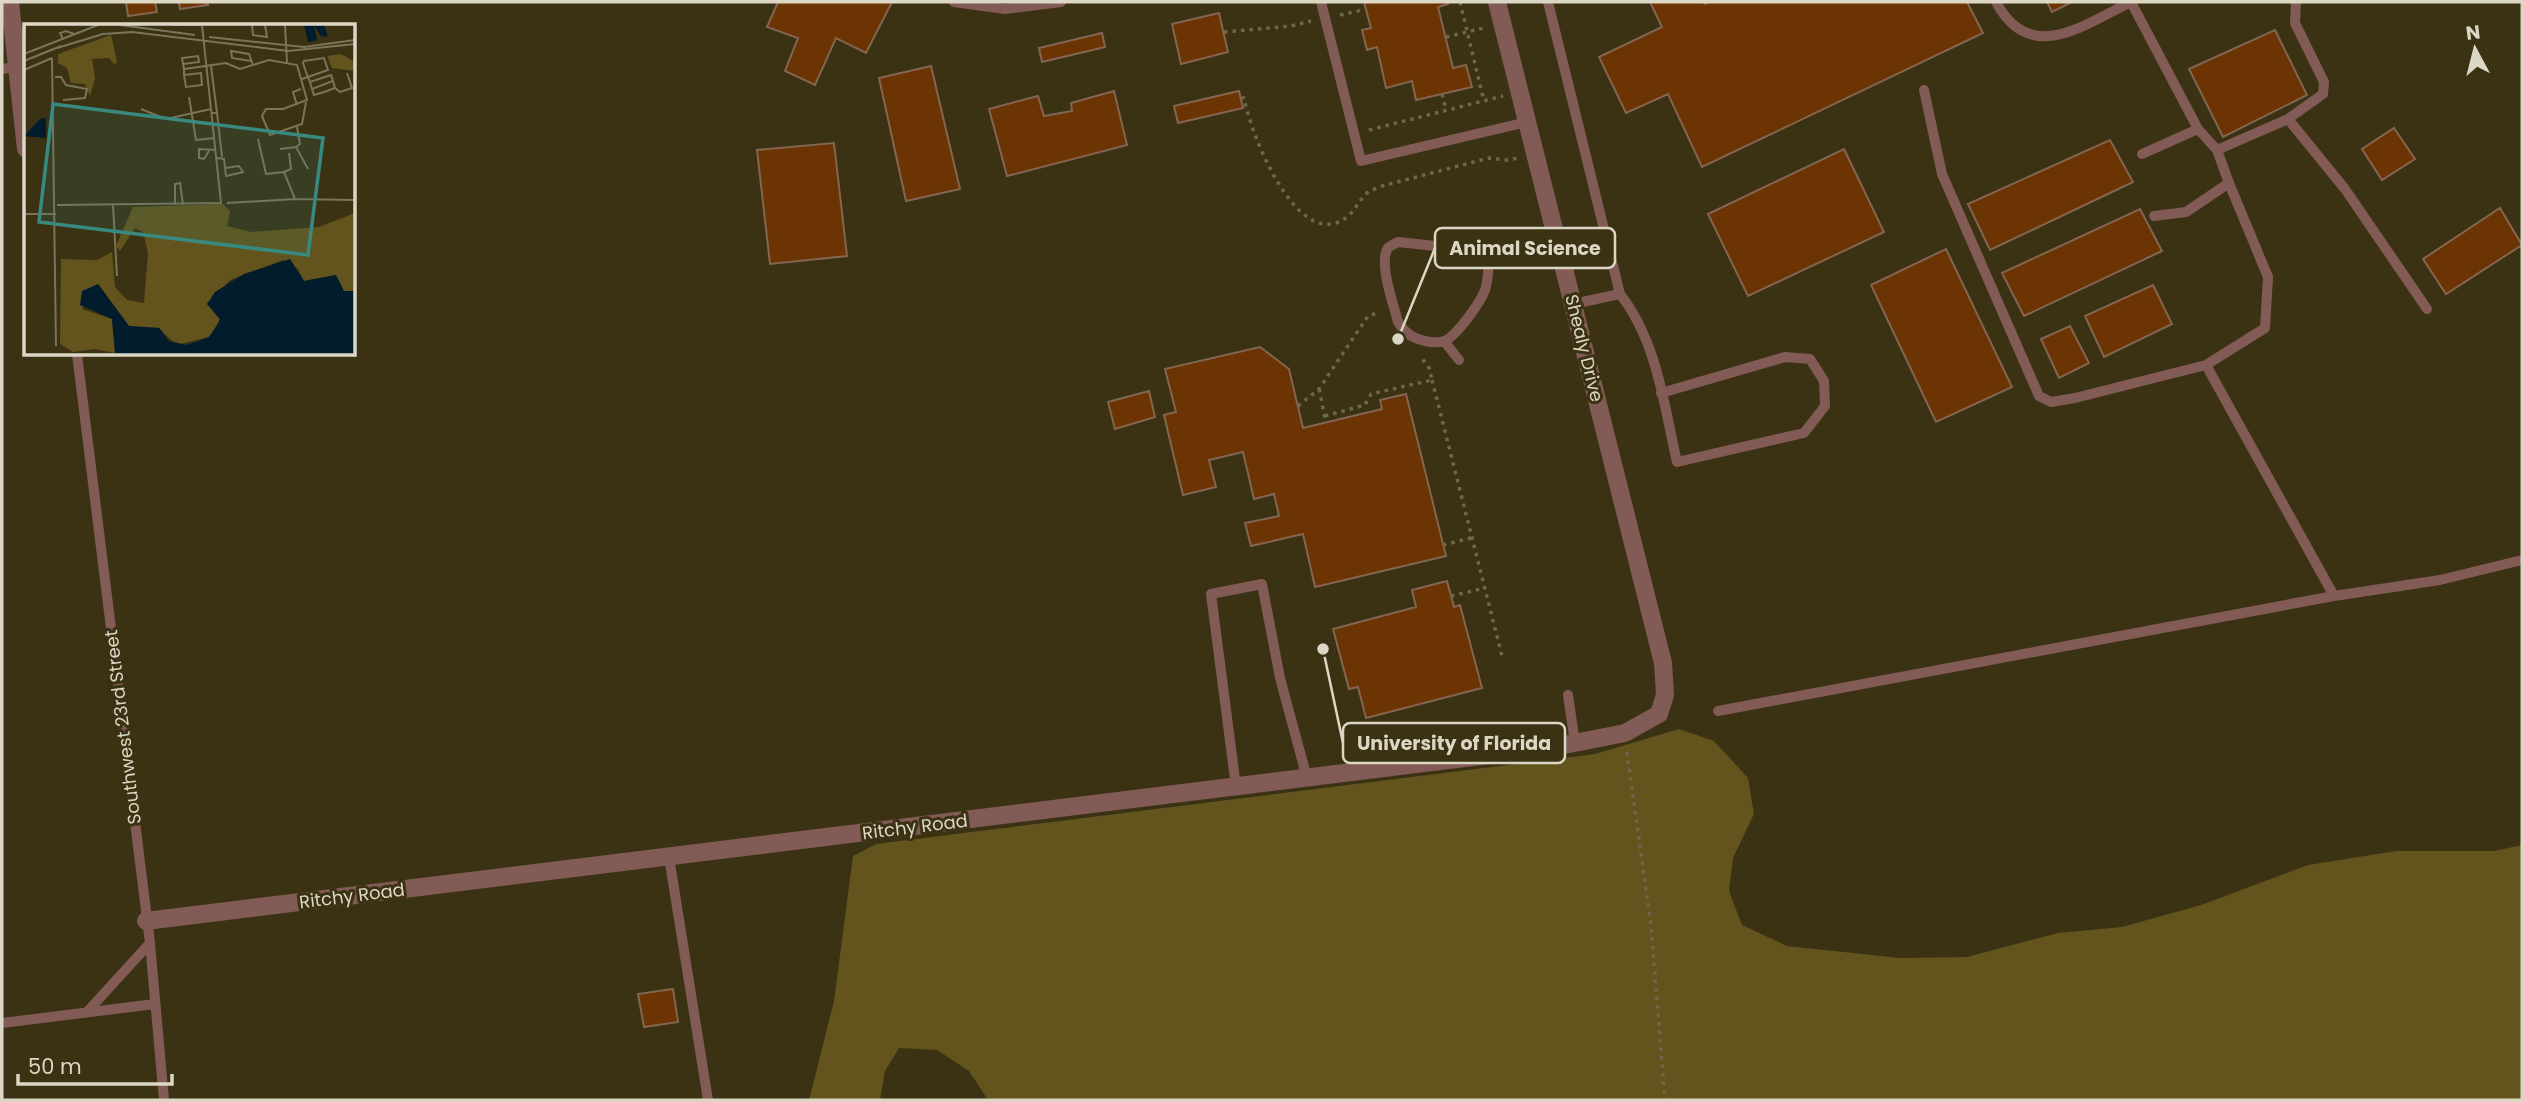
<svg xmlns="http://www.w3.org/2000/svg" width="2524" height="1102" font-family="Poppins,sans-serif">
<rect width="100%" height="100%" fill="#3a3213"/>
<!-- green -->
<path fill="#62541c" d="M 1679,729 L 1714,741 L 1748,778 L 1754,814 L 1733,858 L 1729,891 L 1742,925 L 1787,946 L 1900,958 L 1967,957 L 2058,933 L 2122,927 L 2201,905 L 2308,865 L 2396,851 L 2494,851 L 2522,845 L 2522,1100 L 988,1100 L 969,1071 L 937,1050 L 899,1048 L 885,1071 L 880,1100 L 809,1100 L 834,1001 L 853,856 L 876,844 L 1595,754 Z"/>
<!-- building -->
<path fill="#6c3402" stroke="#836552" stroke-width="2" d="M 126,2 L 155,2 L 157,12 L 128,16 Z
M 179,2 L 207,2 L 208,5 L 180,9 Z
M 778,2 L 892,2 L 866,53 L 836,38 L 815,85 L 785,71 L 798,38 L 767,27 Z
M 1364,2 L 1447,2 L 1448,4 L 1438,7 L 1453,68 L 1466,65 L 1472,87 L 1416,100 L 1412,81 L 1386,88 L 1377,47 L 1367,50 L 1362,30 L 1371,28 Z
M 1650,2 L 1704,2 L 1705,4 L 1709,2 L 1967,2 L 1983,33 L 1702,167 L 1668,94 L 1626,113 L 1599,57 L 1662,27 Z
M 2047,2 L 2072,2 L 2052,12 Z
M 1219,13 L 1228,52 L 1181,64 L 1172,24 Z
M 2275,30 L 2307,95 L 2223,137 L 2189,69 Z
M 1102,33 L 1105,47 L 1042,62 L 1039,48 Z
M 931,66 L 960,189 L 906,201 L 879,78 Z
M 1114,91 L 1127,145 L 1007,176 L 989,109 L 1038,96 L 1044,116 L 1072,111 L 1071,103 Z
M 1239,91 L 1243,108 L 1178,123 L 1174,106 Z
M 2394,128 L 2415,159 L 2382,180 L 2362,149 Z
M 2110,140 L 2133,182 L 1990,250 L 1968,204 Z
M 834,143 L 847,256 L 770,264 L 757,150 Z
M 1844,149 L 1884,232 L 1748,296 L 1708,214 Z
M 2500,208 L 2522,245 L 2446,294 L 2423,259 Z
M 2140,209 L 2162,251 L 2024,316 L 2002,273 Z
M 1946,249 L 2012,387 L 1936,422 L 1871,285 Z
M 2153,285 L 2172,324 L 2104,357 L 2085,316 Z
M 2070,326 L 2089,363 L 2059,378 L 2041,339 Z
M 1260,347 L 1289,369 L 1303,428 L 1382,409 L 1380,400 L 1406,394 L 1446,556 L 1315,587 L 1303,534 L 1251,546 L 1245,523 L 1279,516 L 1274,494 L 1254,499 L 1243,452 L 1209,460 L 1216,487 L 1183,495 L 1164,415 L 1176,412 L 1165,369 Z
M 1149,391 L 1155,417 L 1115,429 L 1108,402 Z
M 1447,581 L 1454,607 L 1460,605 L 1482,688 L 1366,718 L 1358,687 L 1349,689 L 1333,629 L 1416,607 L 1412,590 Z
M 673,989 L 678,1022 L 644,1027 L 638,994 Z"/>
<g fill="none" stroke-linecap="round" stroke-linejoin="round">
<!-- path -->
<path stroke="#6e674c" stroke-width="3.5" stroke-dasharray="3.5 5" stroke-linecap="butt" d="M 1460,2 L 1484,101
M 1340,15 L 1366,9
M 1224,32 L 1291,26 L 1311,21
M 1446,37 L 1484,28
M 1442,94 L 1446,110
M 1241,98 L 1244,98 C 1250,131 1289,230 1331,224 C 1351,221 1355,205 1367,193 C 1371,190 1377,188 1382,186 L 1489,158 L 1507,160 L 1519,158
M 1369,130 L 1503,96
M 1432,380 L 1503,660
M 1319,389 L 1326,423
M 1298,406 L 1319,389 L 1368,316 L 1380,312
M 1325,416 L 1365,405 L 1371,394 L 1432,380 L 1429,368 L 1421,357
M 1443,545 L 1471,538
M 1451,596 L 1485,588
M 1627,752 L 1651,926 L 1665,1100"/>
<!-- lane -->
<path stroke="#825a56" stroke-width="10" d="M 954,2 L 1005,9 L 1061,2
M 1321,2 L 1361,161 L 1527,122
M 1548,2 L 1620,294
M 1996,2 C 2030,66 2083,25 2131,2
M 2131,2 L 2198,129 L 2217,150 L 2288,119 L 2345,189 L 2427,309
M 2,69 L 17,67
M 1924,90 L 1942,174 L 2039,396 L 2051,402 L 2075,398 L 2206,365
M 2288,119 L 2323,94 L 2324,82 L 2295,23 L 2296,2
M 2142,154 L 2198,129
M 2154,216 L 2186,212 L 2229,183 L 2217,150
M 1490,252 C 1488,263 1489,279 1485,290 C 1480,303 1458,334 1445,341 C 1436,344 1427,342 1418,339 C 1409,336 1403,330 1398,322 C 1394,306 1378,262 1388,248 C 1389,247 1396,243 1398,242 L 1490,252 L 1555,237
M 1573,304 L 1620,294 C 1657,341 1664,405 1677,462 L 1804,433 L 1825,406 L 1824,381 L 1810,359 L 1785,357 L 1661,393
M 1444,341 L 1459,360
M 77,354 L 150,943 L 164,1100
M 2334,596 L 2440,580 L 2522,560
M 1568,695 L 1575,743
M 1718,711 L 2334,596 L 2206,365 L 2265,328 L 2268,277 L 2229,183
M 1236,787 L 1211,594 L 1262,584 L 1280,678 L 1307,778
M 669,857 L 708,1100
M 87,1012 L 150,943
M 2,1023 L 155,1004"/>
<!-- street -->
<path stroke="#825a56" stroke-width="18" d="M 10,2 L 26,149
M 146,921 L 1554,747 L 1625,733 L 1659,714 L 1665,695 L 1663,663 L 1497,2"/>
</g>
<g text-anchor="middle" stroke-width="6" stroke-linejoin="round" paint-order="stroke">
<!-- street labels -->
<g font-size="18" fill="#dcd7c5" stroke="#3a3213">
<text transform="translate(1584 348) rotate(76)" y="6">Shealy Drive</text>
<text transform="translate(123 727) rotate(-97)" y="6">Southwest 23rd Street</text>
<text transform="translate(915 827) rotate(-7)" y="6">Ritchy Road</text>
<text transform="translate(352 896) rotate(-7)" y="6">Ritchy Road</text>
</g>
</g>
<!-- overview -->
<g transform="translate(24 24)">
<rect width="331" height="331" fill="#3a3213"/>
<path d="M 87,11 L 93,37 L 91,41 L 85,34 L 68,35 L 71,54 L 66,72 L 61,60 L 47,59 L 43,44 L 34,39 L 34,30 ZM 317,30 L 331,38 L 331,47 L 308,44 L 303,32 ZM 199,180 L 206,187 L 203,202 L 227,208 L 295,203 L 331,189 L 331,267 L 320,268 L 312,251 L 280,257 L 274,245 L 259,236 L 206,256 L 183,280 L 196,296 L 185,313 L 152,321 L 135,304 L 105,302 L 74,260 L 58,285 L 88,295 L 92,329 L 70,325 L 49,328 L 36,320 L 37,235 L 73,236 L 88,228 L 91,263 L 103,276 L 120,279 L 124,229 L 119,208 L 111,204 L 96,227 L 92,222 L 109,183 Z" fill="#62541c"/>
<path d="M 280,1 L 300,1 L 304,13 L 297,12 L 290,2 L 293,16 L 284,18 ZM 22,94 L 22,114 L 0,112 L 16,95 ZM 266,235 L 280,257 L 312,251 L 320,267 L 331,267 L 331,330 L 91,330 L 88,295 L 56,281 L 58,267 L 74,260 L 105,302 L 135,304 L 145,317 L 163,321 L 185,313 L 192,303 L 196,295 L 183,280 L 191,268 L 220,250 Z" fill="#001c2d"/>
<path fill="none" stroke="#7b745a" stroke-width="2" d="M 96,1 L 171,11M 147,1 L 175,1M 228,1 L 229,11 L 243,13 L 241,1M 261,1 L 263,39M 185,13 L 280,23 L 331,16M 39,15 L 36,9 L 42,7 L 50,10M 0,23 L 1,1M 33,24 L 79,10 L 108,8 L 264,27 L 331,20M 0,30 L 74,1M 28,34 L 32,322M 0,37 L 37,22M 227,37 L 208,34 L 207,27 L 225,30 L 229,41M 159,40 L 175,38 L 174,32 L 158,34 L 160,45 L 202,39 L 216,45 L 245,36 L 273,41 L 283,76 L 259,85 L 242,85 L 238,92 L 246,111 L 278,100 L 282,78M 187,42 L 193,89M 160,45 L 160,51 L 162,63 L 178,61 L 177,49 L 160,51M 0,46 L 28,34M 31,53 L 37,53 L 42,61 L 63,65 L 61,74 L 39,76M 278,55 L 284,53 L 304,46 L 300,34 L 280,37 L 279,39 L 282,48 L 286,58 L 307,51 L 309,57 L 288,65 L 286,58M 311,64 L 316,68 L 328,64 L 323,49M 288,65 L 290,71 L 300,68 L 311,64 L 309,57M 165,73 L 172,116 L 191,114M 273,81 L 269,68 L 277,65M 117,85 L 142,95 L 187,85M 188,89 L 193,89 L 198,133M 234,115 L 242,150 L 260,148M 272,123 L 276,120 L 273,103M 256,125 L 272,123 L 284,145M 185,127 L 180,135 L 175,134 L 175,125 L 192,126M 193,134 L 200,135 L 202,152 L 219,148 L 215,142 L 201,144M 271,175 L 331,176M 203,179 L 271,175 L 260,148 L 267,145 L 265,129M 33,181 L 197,179 L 178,1M 89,181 L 93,252M 151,181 L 151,160 L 156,159 L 159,181M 0,190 L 32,190"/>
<path fill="#38897f" fill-opacity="0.15" stroke="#38897f" stroke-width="3.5" d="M 29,80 L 299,114 L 284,231 L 15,198 Z"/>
<rect width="331" height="331" fill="none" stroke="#dcd7c5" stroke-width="3.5"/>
</g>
<!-- callouts -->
<path fill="none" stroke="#dcd7c5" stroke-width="2.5" d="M1398 339L1435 248M1323 649L1343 743"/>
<g fill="#dcd7c5" stroke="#3a3213" stroke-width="2.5">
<circle cx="1398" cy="339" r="7"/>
<circle cx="1323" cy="649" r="7"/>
</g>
<g fill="#3a3213" stroke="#dcd7c5" stroke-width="2.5">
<rect x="1435" y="228" width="180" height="40" rx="7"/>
<rect x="1343" y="723" width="222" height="40" rx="7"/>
</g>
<g font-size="19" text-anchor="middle" font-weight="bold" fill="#dcd7c5">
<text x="1525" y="255">Animal Science</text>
<text x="1454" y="750">University of Florida</text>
</g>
<!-- border -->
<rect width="2524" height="1102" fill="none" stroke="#dcd7c5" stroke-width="7"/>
<!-- north arrow -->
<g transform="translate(2475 49) rotate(353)" stroke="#3a3213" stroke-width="5" paint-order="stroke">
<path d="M0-5L12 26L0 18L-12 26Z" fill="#dcd7c5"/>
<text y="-10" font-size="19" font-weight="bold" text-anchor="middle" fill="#dcd7c5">N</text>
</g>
<!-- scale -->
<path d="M18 1074v10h154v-10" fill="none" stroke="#dcd7c5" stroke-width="3.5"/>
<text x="28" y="1074" font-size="21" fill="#dcd7c5" stroke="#3a3213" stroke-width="5" paint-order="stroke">50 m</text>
</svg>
